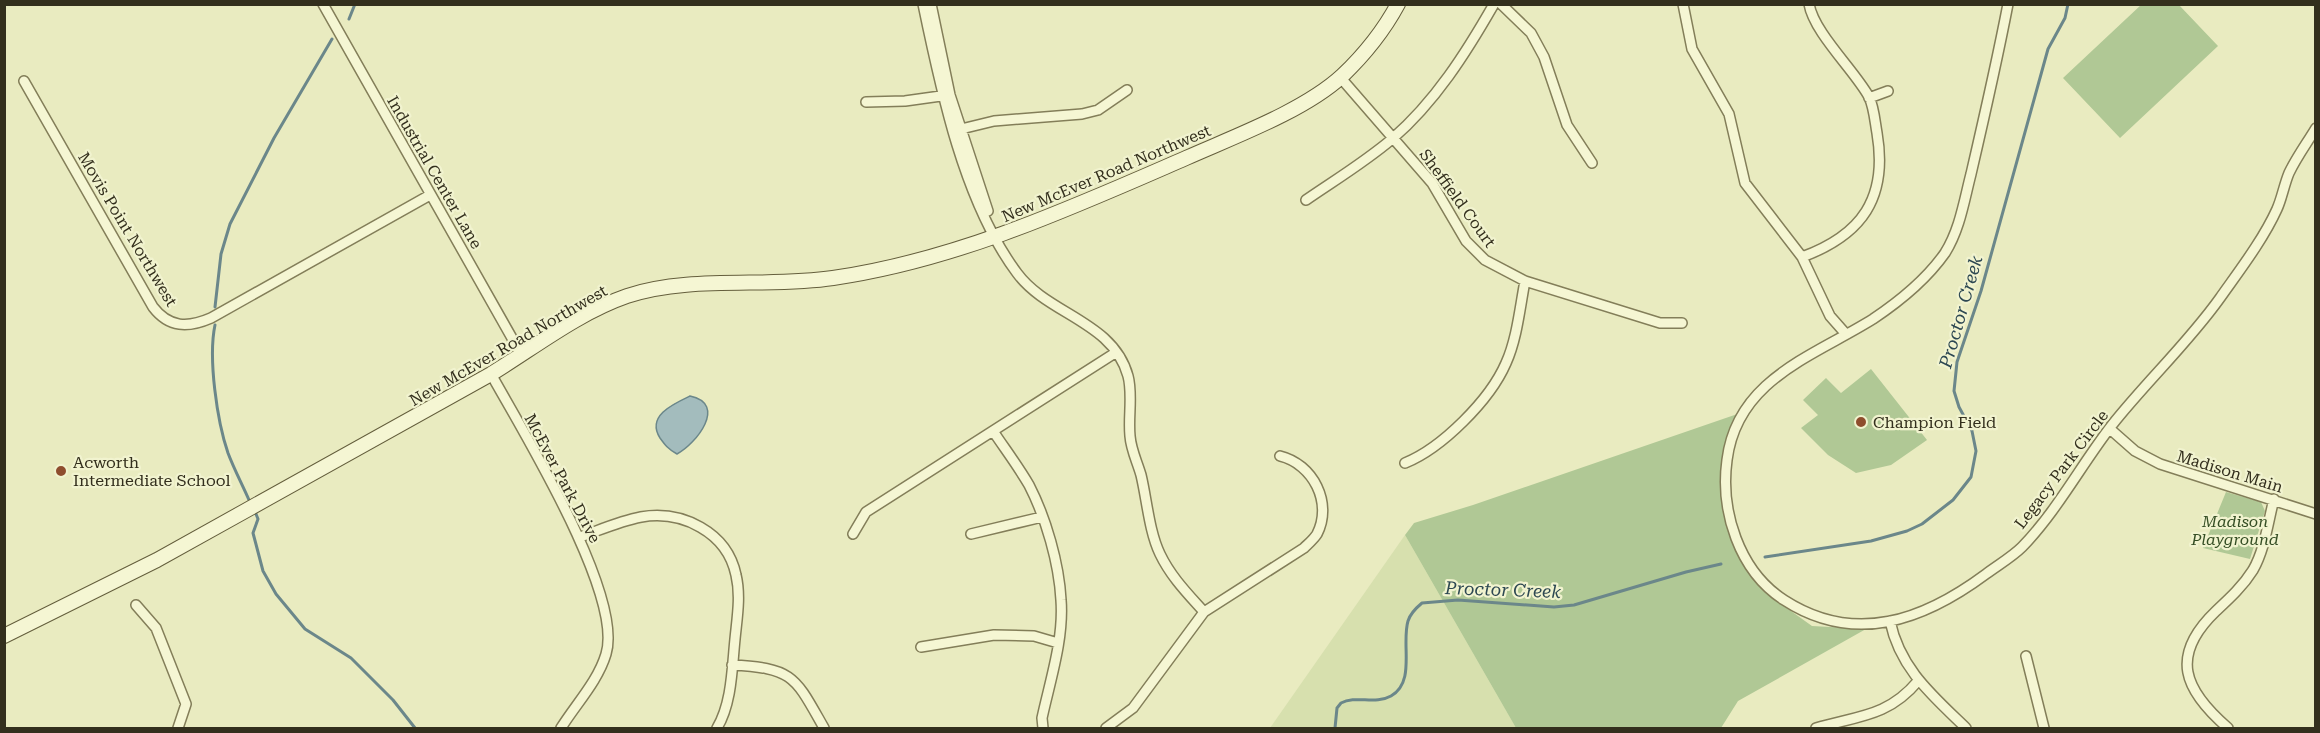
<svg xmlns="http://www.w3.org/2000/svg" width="2320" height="733" font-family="'Roboto Serif',serif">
<rect width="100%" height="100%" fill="#e9ebc0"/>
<!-- farmland -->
<path fill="#d7e0ae" d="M 1405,535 L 1516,728 L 1270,728 Z"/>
<!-- green -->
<path fill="#b0c895" d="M 2142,4 L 2179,5 L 2218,46 L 2120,138 L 2063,78 Z
M 1871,369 L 1927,440 L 1891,465 L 1856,473 L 1828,455 L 1801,428 L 1818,415 L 1803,400 L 1826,378 L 1841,393 Z
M 1749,410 L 1725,449 L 1735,543 L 1763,591 L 1812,626 L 1866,629 L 1738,701 L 1721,728 L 1516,728 L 1405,535 L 1414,523 L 1473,505 Z
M 2226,492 L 2261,502 L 2265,511 L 2250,559 L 2203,548 Z"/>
<!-- water -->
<path fill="#a3bcbd" stroke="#6b878a" stroke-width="1.5" d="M 690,396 C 728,404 696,444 677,454 C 668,449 665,445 660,438 C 646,416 673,404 690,396 Z"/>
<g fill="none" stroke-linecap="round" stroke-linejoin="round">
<!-- stream -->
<path stroke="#6b878a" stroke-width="3" d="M 349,19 L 355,4
M 215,307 L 221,254 L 230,224 L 274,138 L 332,39
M 215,325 C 208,358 217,421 228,453 C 234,469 242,484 249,500
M 256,514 L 258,519 L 253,533 L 263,571 L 276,594 L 305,629 L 351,658 L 393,700 L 415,728
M 1765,557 L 1871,541 L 1907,531 L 1922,524 L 1953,500 L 1971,477 L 1976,451 L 1972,431 L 1959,407 L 1954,391 L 1957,362 L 1981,291 L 2048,49 L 2065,18 L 2068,4
M 1335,728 L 1337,708 L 1341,703 C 1356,695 1375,705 1391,696 C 1416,682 1401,644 1408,621 C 1410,614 1416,608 1422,603 L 1458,600 L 1554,607 L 1574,605 L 1686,572 L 1721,564"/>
<defs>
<path id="street" d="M 323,4 L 521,354
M 923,4 C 941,91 964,202 1017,273 C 1048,315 1113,321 1128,376 C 1133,394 1128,417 1130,436 C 1131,450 1137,461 1141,475 C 1147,500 1149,531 1160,554 C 1171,577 1188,594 1204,612
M 931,4 L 950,95 L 988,211
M 1501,4 L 1531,33 L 1544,57 L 1567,125 L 1592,163
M 1683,4 L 1692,49 L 1729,114 L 1745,183 L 1802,257 L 1830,316 L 1845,333
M 2008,4 C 1997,61 1984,118 1971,174 C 1964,201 1960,229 1945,253 C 1926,280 1900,301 1873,319 C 1814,356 1737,379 1727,460 C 1720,511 1739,571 1784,600 C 1855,646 1924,620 1986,574 C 1998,565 2012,557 2022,547 C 2057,511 2081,465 2112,425 C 2146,382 2188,343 2220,298 C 2239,271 2263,240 2277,209 C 2282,198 2284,185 2289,173 C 2296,158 2307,143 2316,128
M 1340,77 L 1432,183 L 1466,241 L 1485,260 L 1525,281 L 1660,323 L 1682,323
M 24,81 L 153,307 C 169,328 188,328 211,318 L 430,195
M 1869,98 L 1888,91
M 866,102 L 905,101 L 948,95
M 957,130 L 994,121 L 1082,114 L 1098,110 L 1127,90
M 1306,200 C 1335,180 1365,162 1392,139 C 1435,102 1466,53 1494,4
M 1802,257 C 1862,235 1888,198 1877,133 C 1875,122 1874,107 1869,97 C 1855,71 1814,33 1809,4
M 491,374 C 522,430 624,595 606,654 C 598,681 576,704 561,728
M 2110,429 L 2135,451 L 2160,464 L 2316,514
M 993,431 C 1005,449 1018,466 1029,485 C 1046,518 1059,563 1061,600 C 1064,639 1050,681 1042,718 L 1043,728
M 1405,463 C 1442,448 1490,400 1506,363 C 1517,339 1520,307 1525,281
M 853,534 L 866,512 L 1115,353
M 971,534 L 1042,517
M 580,537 C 600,530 620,521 641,517 C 682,510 727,532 736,575 C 741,596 737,618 735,639 C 732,668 732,703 717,728
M 136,605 L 156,628 L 186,704 L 178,728
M 1890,621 C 1900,669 1933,696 1966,728
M 921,647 L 994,635 L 1034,636 L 1058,643
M 2026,656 L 2044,728
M 732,665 C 794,668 795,677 824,728
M 1106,728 L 1133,708 L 1204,612 L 1304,548 C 1308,544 1314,539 1317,534 C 1333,503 1313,464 1280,456
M 1816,728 C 1857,716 1888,717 1918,681
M 2228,728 C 2184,690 2169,656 2216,611 C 2230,598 2243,586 2253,570 C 2265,549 2268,522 2274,499"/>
<path id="secondary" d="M 4,636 L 157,560 L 491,374 C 535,347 578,313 627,296 C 690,275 767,288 833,278 C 957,260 1071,208 1186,158 C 1233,137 1304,111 1342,76 C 1363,56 1384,30 1398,4"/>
</defs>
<!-- street casing -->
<use href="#street" stroke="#837e59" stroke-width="12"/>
<!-- secondary casing -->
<use href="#secondary" stroke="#645e3c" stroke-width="16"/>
<!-- street -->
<use href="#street" stroke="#f5f6d3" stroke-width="9"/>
<!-- secondary -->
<use href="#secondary" stroke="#f5f6d3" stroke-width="14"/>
</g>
<!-- markers -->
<g fill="#8e4d2d" stroke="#f1f3cf" stroke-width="2">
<circle cx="1861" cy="422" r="6"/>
<circle cx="61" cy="471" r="6"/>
</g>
<g text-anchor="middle" stroke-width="4.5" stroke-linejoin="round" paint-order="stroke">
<!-- street labels -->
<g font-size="16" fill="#332f1d" stroke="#f1f3cf">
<text transform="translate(435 172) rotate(60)" y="6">Industrial Center Lane</text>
<text transform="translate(1106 173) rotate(-23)" y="6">New McEver Road Northwest</text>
<text transform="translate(1458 198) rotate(54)" y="6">Sheffield Court</text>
<text transform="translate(128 229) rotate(59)" y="6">Movis Point Northwest</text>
<text transform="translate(508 345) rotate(-30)" y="6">New McEver Road Northwest</text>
<text transform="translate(2061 469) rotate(-53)" y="6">Legacy Park Circle</text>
<text transform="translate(2230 471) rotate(17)" y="6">Madison Main</text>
<text transform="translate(563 478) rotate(62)" y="6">McEver Park Drive</text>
</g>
<!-- poi labels -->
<g font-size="16" fill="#332f1d" stroke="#f1f3cf" text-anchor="start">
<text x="1873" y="428">Champion Field</text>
<text x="73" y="468">Acworth<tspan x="73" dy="18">Intermediate School</tspan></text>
</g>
<!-- park labels -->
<g font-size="16" font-style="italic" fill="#354e24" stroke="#f1f3cf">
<text x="2235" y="527">Madison<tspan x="2235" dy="18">Playground</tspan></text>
</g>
<!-- water labels -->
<g font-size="18" font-style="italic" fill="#2d4852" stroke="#f1f3cf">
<text transform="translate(1961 312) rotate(-74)" y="6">Proctor Creek</text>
<text transform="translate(1503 590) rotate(2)" y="6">Proctor Creek</text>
</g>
</g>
<!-- border -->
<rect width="2320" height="733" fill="none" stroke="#332f1d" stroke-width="12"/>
</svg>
